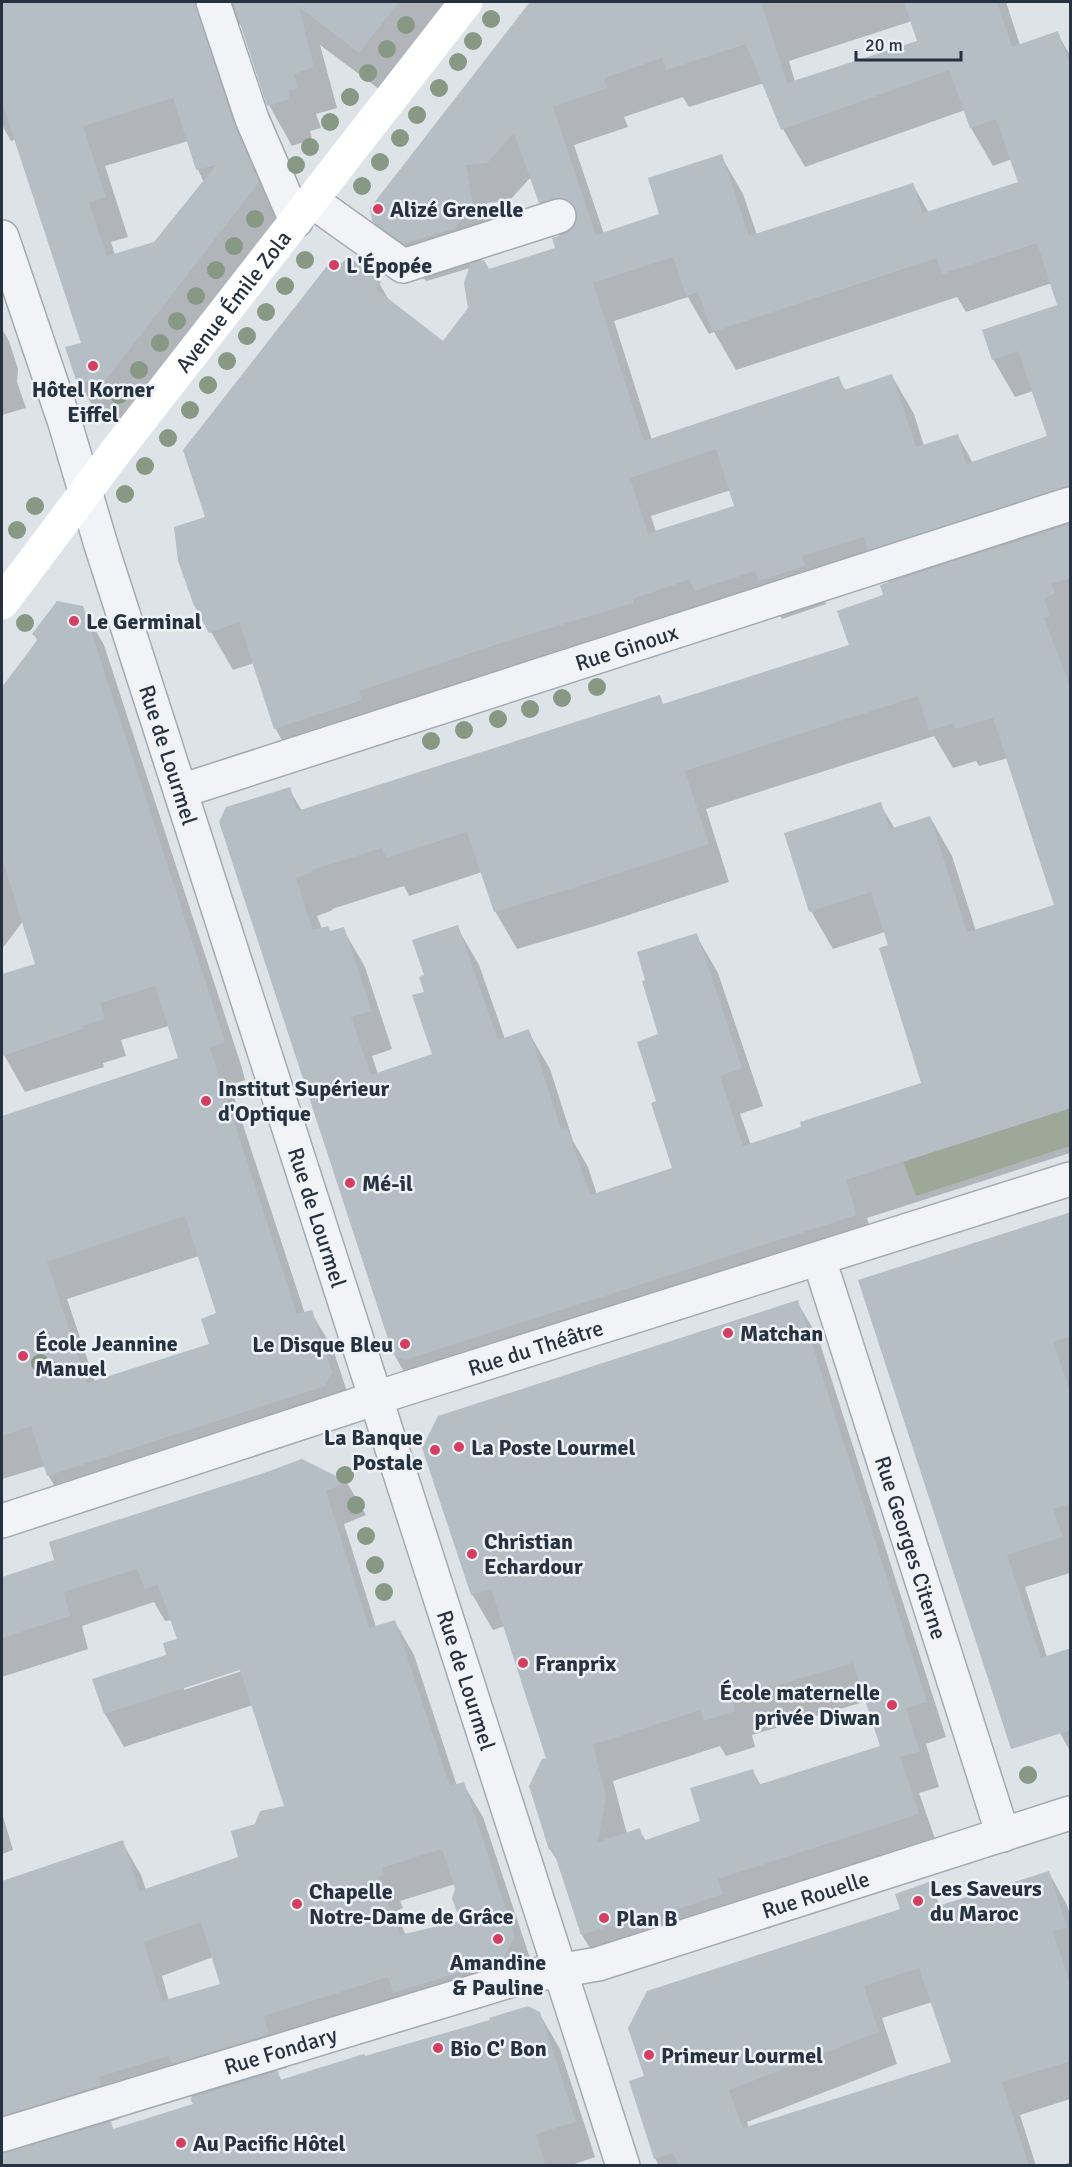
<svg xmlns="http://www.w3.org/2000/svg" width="1072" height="2167" font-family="Signika,sans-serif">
<rect width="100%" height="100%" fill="#dee3e8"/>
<!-- green -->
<path fill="#c6d3bf" d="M 1070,1107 L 1070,1146 L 916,1196 L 903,1161 Z"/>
<!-- shadow -->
<path fill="#0003" fill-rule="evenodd" d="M 2,2 L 453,2 L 383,92 L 320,45 L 337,108 L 316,114 L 321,128 L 310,131 L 312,139 L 292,146 L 269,105 L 241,24 L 230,25 L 281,223 L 125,425 L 101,421 L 78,380 L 82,344 L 16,139 L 11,141 L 2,125 ZM 188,141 L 198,170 L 204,182 L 155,244 L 115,255 L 111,242 L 128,237 L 105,166 Z
M 531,2 L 1006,2 L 1020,45 L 1057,33 L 1070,55 L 1070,1153 L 867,1218 L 878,1253 L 416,1393 L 394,1354 L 221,822 L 289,789 L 302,811 L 659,697 L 664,706 L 851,646 L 885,596 L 889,584 L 884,575 L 823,595 L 826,604 L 782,619 L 776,609 L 297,766 L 275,728 L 254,663 L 233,670 L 211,632 L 207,518 L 379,283 L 390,302 L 443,344 L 470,309 L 470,268 L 427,281 L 396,259 L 373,220 L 372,208 ZM 912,21 L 919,42 L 795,82 L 789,61 ZM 764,83 L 783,129 L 805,167 L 965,110 L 971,128 L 993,166 L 1012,159 L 1020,183 L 929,213 L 913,185 L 757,235 L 743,194 L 721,156 L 661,215 L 604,234 L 574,145 L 628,127 L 624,117 L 683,97 L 689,107 ZM 531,177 L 540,202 L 560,237 L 557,249 L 489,271 L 479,263 L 494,243 L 487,203 L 509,201 ZM 1052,283 L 1059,306 L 993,359 L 1015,397 L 1033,391 L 1049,437 L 973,463 L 958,436 L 924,446 L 914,414 L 892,376 L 846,391 L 838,378 L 652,440 L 614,321 L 688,297 L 709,334 L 714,332 L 736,370 L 957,297 L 966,312 ZM 731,490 L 736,507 L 656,532 L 651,516 ZM 934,736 L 953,768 L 976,761 L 979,766 L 1008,758 L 1056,906 L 976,931 L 952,856 L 930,817 L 895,829 L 880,804 L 811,911 L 833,949 L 885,932 L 923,1084 L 751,1145 L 740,1114 L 763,1106 L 718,973 L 696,935 L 660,1035 L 658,1102 L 674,1169 L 597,1195 L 588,1167 L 573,1141 L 550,1069 L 528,1031 L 505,1039 L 479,965 L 457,927 L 426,976 L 426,993 L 434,1055 L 378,1074 L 372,1056 L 392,1049 L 365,967 L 343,929 L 330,933 L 322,929 L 317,916 L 333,910 L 332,909 L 404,886 L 409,896 L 482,872 L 495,911 L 517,949 L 595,926 L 729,882 L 706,809 Z
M 2,329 L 9,341 L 18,369 L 17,382 L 26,408 L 2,415 Z
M 82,607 L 104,645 L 242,1068 L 245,1080 L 230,1085 L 305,1314 L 311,1312 L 333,1349 L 353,1410 L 70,1512 L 48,1475 L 45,1466 L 2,1479 L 2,1375 L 9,1373 L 2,1349 L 2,1118 L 180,1059 L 169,1026 L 121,1040 L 126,1056 L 103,1063 L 104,1067 L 25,1092 L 4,1055 L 2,1047 L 2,976 L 37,965 L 23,921 L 2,949 L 2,689 L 38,642 L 34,634 ZM 199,1256 L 218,1314 L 211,1345 L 95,1382 L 67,1299 Z
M 1070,1214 L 1070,1573 L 1025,1587 L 1047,1657 L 1070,1649 L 1070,1751 L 1060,1733 L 960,1592 Z
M 797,1302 L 818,1337 L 946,1737 L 926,1744 L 939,1787 L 919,1793 L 939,1850 L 603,1970 L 582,1935 L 561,1867 L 550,1849 L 547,1759 L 505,1626 L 493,1630 L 472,1594 ZM 867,1701 L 882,1747 L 761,1786 L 753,1771 L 702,1822 L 646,1841 L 639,1830 L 627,1834 L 613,1781 L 720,1746 L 726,1756 L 755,1747 L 752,1735 Z
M 302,1461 L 347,1483 L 366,1515 L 344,1524 L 376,1627 L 395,1622 L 414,1655 L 457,1786 L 463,1784 L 483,1817 L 534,1970 L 282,2049 L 287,2068 L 276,2071 L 282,2081 L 539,2013 L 560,2049 L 595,2157 L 569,2166 L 2,2166 L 18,2159 L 22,2150 L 2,2115 L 2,1883 L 122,1842 L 141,1875 L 146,1890 L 240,1858 L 256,1825 L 286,1807 L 253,1705 L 124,1747 L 105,1714 L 94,1680 L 168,1656 L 179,1640 L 172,1620 L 165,1621 L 154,1602 L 82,1626 L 88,1649 L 2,1677 L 2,1578 L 55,1561 ZM 247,1666 L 248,1669 L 184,1690 L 184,1687 ZM 455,1884 L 461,1922 L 406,1936 L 396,1911 L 403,1908 L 400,1901 ZM 213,1957 L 222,1985 L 169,2001 L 162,1976 ZM 188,2088 L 196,2105 L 114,2130 L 109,2122 L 119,2119 L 117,2111 Z
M 2,1813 L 13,1850 L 2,1854 Z
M 1049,1873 L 1067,1905 L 1070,1915 L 1070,2099 L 1020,2115 L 1036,2166 L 659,2166 L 655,2158 L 645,2077 L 901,1910 L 928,1884 L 941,1906 ZM 932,2002 L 953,2063 L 749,2128 L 747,2122 L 897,2064 L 882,2018 Z
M 1070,2162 L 1070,2166 L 1060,2166 Z"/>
<!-- building -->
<path fill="#b5bdc5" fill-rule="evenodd" d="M 2,2 L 195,2 L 234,125 L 259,182 L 102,385 L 76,380 L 65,347 L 81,343 L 2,102 ZM 173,98 L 196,170 L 216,165 L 154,242 L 107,256 L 89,202 L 106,197 L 83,126 Z
M 233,2 L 399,2 L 359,53 L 299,7 L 314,67 L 294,74 L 298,88 L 288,91 L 290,99 L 267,106 Z
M 530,2 L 761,2 L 787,83 L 917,41 L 904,2 L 997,2 L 1012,47 L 1058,31 L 1071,68 L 1071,486 L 868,550 L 864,537 L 802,556 L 805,566 L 758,581 L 755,571 L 694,591 L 690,579 L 633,599 L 633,603 L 495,645 L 359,691 L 362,700 L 274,729 L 239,622 L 209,633 L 193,603 L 178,561 L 174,527 L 205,517 L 183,450 L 327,266 L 342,263 L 348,256 L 381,282 L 376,289 L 443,341 L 468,308 L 464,283 L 470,264 L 484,260 L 489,269 L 555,248 L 552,238 L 565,234 L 573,228 L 577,219 L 577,211 L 571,202 L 562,198 L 539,203 L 514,133 L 487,163 L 466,165 L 473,204 L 455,228 L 404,244 L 372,221 L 370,208 ZM 746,44 L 781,130 L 949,70 L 970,128 L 996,119 L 1018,182 L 923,213 L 913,183 L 749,236 L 722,154 L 648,178 L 659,214 L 596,235 L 553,107 L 607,88 L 604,78 L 662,58 L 666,70 ZM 1037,243 L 1057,305 L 982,330 L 992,360 L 1018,351 L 1047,436 L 966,464 L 958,434 L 916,447 L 892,374 L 844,390 L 839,376 L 644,441 L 593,283 L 673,257 L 686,296 L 698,292 L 712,332 L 937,258 L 942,274 ZM 716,449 L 734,506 L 648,533 L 630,478 Z
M 1071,524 L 1071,578 L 1052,584 L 1055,594 L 1044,598 L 1050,616 L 1044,618 L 1071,689 L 1071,1108 L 846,1180 L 857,1215 L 405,1360 L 393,1354 L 219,822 L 226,807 L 290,787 L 297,811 L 660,695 L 663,704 L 849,645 L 837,611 L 883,595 L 880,585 ZM 918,696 L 929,731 L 954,723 L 956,729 L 993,718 L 1054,905 L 967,932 L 930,816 L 890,829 L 881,802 L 784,833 L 809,912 L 871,892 L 888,945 L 879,948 L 921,1083 L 800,1122 L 801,1127 L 743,1146 L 720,1076 L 742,1068 L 697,933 L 637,952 L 645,980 L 642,981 L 658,1034 L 637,1042 L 656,1101 L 651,1103 L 672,1168 L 590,1195 L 567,1127 L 561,1129 L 529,1029 L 498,1040 L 458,925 L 412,940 L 424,975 L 419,977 L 424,992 L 412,995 L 432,1054 L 371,1075 L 351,1017 L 372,1011 L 344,927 L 330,931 L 328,926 L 313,930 L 296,878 L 313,872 L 312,870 L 382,848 L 386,858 L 467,832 L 494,912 L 573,888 L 709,844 L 685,771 Z
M 57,601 L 83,606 L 221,1029 L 225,1042 L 210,1048 L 297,1314 L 312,1310 L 332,1372 L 325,1386 L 47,1476 L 31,1426 L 2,1436 L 2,1116 L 178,1058 L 155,986 L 100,1003 L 105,1019 L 82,1026 L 83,1029 L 2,1056 L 2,974 L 35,964 L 2,858 L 2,687 L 38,639 L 32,634 ZM 185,1216 L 216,1313 L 201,1319 L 209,1344 L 87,1383 L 47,1262 Z
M 1071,1212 L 1071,1336 L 1053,1342 L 1071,1394 L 1071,1503 L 1053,1509 L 1063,1537 L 1007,1555 L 1041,1658 L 1071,1648 L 1071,1730 L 1011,1749 L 858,1280 Z
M 798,1300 L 927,1702 L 906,1708 L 920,1751 L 900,1757 L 919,1814 L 718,1879 L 723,1894 L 645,1920 L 644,1916 L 581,1935 L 553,1849 L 549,1850 L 529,1786 L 542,1759 L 546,1758 L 508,1641 L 491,1589 L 471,1595 L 422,1448 L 438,1416 ZM 853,1663 L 880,1746 L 758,1785 L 753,1769 L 690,1788 L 700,1821 L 643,1841 L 640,1828 L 598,1842 L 606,1796 L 593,1745 L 700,1710 L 704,1721 L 735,1711 L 732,1699 Z
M 302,1459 L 348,1482 L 326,1491 L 369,1628 L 395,1620 L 450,1786 L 464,1782 L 515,1936 L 503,1959 L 393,1993 L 388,1977 L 264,2016 L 269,2034 L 172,2064 L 168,2056 L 99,2077 L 101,2085 L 2,2116 L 2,1881 L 123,1840 L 139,1891 L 238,1857 L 231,1831 L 255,1824 L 260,1811 L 284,1806 L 240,1670 L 104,1714 L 92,1679 L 166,1655 L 163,1643 L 177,1639 L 158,1585 L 145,1589 L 137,1569 L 64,1592 L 70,1616 L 2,1638 L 2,1577 L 54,1560 L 49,1542 L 264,1473 ZM 442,1849 L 455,1889 L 452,1898 L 460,1921 L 400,1935 L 378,1877 L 385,1875 L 382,1868 ZM 201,1922 L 220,1984 L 162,2001 L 144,1942 Z
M 1049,1871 L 1067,1927 L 1053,1932 L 1071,1986 L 1071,2061 L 1002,2082 L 1029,2166 L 678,2166 L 673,2153 L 654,2159 L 629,2081 L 644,2076 L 628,2028 L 647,1991 L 900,1909 L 895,1894 L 929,1882 L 938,1906 ZM 919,1968 L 951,2062 L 743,2128 L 729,2090 L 879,2032 L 864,1986 Z
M 528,2006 L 540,2012 L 576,2122 L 536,2134 L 546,2166 L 2,2166 L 2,2153 L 111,2122 L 113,2129 L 193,2104 L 190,2098 L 278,2071 L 280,2080 L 364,2054 L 365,2056 L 490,2020 L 489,2018 Z"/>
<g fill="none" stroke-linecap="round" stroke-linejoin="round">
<defs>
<g id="street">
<path d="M 213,2 L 252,119 L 296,221"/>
<path d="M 312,201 L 403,266 L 559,216"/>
<path id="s1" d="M 2,237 L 65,423 L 101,545 L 623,2166"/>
<path id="s2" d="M 181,791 L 1070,504"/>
<path id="s3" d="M 819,1259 L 1003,1835"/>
<path id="s4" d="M 2,1521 L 404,1389 L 1070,1179"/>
<path id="s5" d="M 2,2135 L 522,1977 L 598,1964 L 1070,1813"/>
</g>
</defs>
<!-- street casing -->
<use href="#street" stroke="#a3aab2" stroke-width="36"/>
<!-- street -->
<use href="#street" stroke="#f1f3f6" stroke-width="33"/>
<!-- secondary -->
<path stroke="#fff" stroke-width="33" id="s6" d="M 2,603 L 117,450 L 466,2"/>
</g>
<!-- trees -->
<g fill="#879984">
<circle cx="491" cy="19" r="9"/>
<circle cx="406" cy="25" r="9"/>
<circle cx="473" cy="41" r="9"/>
<circle cx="387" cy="49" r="9"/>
<circle cx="458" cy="62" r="9"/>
<circle cx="368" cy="73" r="9"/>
<circle cx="439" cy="88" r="9"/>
<circle cx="350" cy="97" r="9"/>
<circle cx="417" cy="115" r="9"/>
<circle cx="330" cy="122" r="9"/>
<circle cx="400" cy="138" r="9"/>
<circle cx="310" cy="147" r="9"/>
<circle cx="380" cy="162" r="9"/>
<circle cx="296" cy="165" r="9"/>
<circle cx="362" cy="186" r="9"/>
<circle cx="255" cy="219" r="9"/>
<circle cx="234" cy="246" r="9"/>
<circle cx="305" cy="260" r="9"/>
<circle cx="216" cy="270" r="9"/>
<circle cx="285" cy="286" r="9"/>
<circle cx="196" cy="296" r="9"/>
<circle cx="266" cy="312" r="9"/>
<circle cx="177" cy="321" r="9"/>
<circle cx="247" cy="336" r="9"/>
<circle cx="160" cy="343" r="9"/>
<circle cx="227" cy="361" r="9"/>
<circle cx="139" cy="370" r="9"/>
<circle cx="208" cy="385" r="9"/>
<circle cx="119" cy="395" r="9"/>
<circle cx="190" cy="410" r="9"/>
<circle cx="168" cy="438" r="9"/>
<circle cx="145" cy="466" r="9"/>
<circle cx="125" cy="494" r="9"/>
<circle cx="35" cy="506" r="9"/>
<circle cx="17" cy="530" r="9"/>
<circle cx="25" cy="623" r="9"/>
<circle cx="597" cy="687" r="9"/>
<circle cx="562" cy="698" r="9"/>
<circle cx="530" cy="709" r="9"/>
<circle cx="498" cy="719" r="9"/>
<circle cx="464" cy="730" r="9"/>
<circle cx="431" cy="741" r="9"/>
<circle cx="40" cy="1363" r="9"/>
<circle cx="345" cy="1475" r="9"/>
<circle cx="356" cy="1505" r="9"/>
<circle cx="366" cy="1536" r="9"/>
<circle cx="375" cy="1565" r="9"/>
<circle cx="384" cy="1592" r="9"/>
<circle cx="1028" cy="1775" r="9"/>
</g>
<!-- markers -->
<g fill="#d33e61" stroke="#eef2f6" stroke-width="2">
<circle cx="378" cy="209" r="6"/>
<circle cx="334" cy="265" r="6"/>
<circle cx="93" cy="366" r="6"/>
<circle cx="74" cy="621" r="6"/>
<circle cx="206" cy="1101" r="6"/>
<circle cx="350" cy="1183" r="6"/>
<circle cx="728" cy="1333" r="6"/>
<circle cx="405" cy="1344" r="6"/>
<circle cx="23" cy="1356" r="6"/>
<circle cx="459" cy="1447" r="6"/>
<circle cx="435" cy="1450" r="6"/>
<circle cx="472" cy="1554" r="6"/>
<circle cx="523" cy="1663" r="6"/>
<circle cx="892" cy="1705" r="6"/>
<circle cx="918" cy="1901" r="6"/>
<circle cx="297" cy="1904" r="6"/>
<circle cx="604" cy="1918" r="6"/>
<circle cx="498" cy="1939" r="6"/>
<circle cx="438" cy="2048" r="6"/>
<circle cx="649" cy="2055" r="6"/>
<circle cx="181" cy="2143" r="6"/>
</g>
<g text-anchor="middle" stroke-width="5" stroke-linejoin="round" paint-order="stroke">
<!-- poi labels -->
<g font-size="22" font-weight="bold" fill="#273240" stroke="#eef2f6" text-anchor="start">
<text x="390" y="217">Alizé Grenelle</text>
<text x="346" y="273">L'Épopée</text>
<text x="93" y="397" text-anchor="middle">Hôtel Korner<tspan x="93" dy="25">Eiffel</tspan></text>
<text x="86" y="629">Le Germinal</text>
<text x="218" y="1096">Institut Supérieur<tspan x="218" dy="25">d'Optique</tspan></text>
<text x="362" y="1191">Mé-il</text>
<text x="740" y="1341">Matchan</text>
<text x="35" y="1351">École Jeannine<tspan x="35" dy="25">Manuel</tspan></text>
<text x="393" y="1352" text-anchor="end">Le Disque Bleu</text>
<text x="423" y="1445" text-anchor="end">La Banque<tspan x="423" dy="25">Postale</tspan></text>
<text x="471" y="1455">La Poste Lourmel</text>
<text x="484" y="1549">Christian<tspan x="484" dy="25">Echardour</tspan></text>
<text x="535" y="1671">Franprix</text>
<text x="880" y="1700" text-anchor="end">École maternelle<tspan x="880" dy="25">privée Diwan</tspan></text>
<text x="930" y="1896">Les Saveurs<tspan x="930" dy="25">du Maroc</tspan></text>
<text x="309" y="1899">Chapelle<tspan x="309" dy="25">Notre-Dame de Grâce</tspan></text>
<text x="616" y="1926">Plan B</text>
<text x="498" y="1970" text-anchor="middle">Amandine<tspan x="498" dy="25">&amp; Pauline</tspan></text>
<text x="450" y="2056">Bio C' Bon</text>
<text x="661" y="2063">Primeur Lourmel</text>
<text x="193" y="2151">Au Pacific Hôtel</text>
</g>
<!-- street labels -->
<g font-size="22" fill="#273240" stroke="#eef2f6">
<text dy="8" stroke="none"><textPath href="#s6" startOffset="380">Avenue Émile Zola</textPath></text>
<text dy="8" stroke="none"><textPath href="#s2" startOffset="468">Rue Ginoux</textPath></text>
<text dy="8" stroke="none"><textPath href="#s1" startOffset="544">Rue de Lourmel</textPath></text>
<text dy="8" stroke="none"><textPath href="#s1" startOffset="1030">Rue de Lourmel</textPath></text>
<text dy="8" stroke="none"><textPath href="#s4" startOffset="561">Rue du Théâtre</textPath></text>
<text dy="8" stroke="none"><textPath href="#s3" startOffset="303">Rue Georges Citerne</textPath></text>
<text dy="8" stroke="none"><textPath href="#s1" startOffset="1516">Rue de Lourmel</textPath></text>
<text dy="8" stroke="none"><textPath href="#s5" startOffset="849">Rue Rouelle</textPath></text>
<text dy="8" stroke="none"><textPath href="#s5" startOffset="291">Rue Fondary</textPath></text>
</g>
</g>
<!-- border -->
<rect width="1072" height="2167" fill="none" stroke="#273240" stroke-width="6"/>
<!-- scale -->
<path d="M856 51v9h105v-9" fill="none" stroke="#273240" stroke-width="3"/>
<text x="865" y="51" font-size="18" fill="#273240" stroke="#eef2f6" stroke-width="4.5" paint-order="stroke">20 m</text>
</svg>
